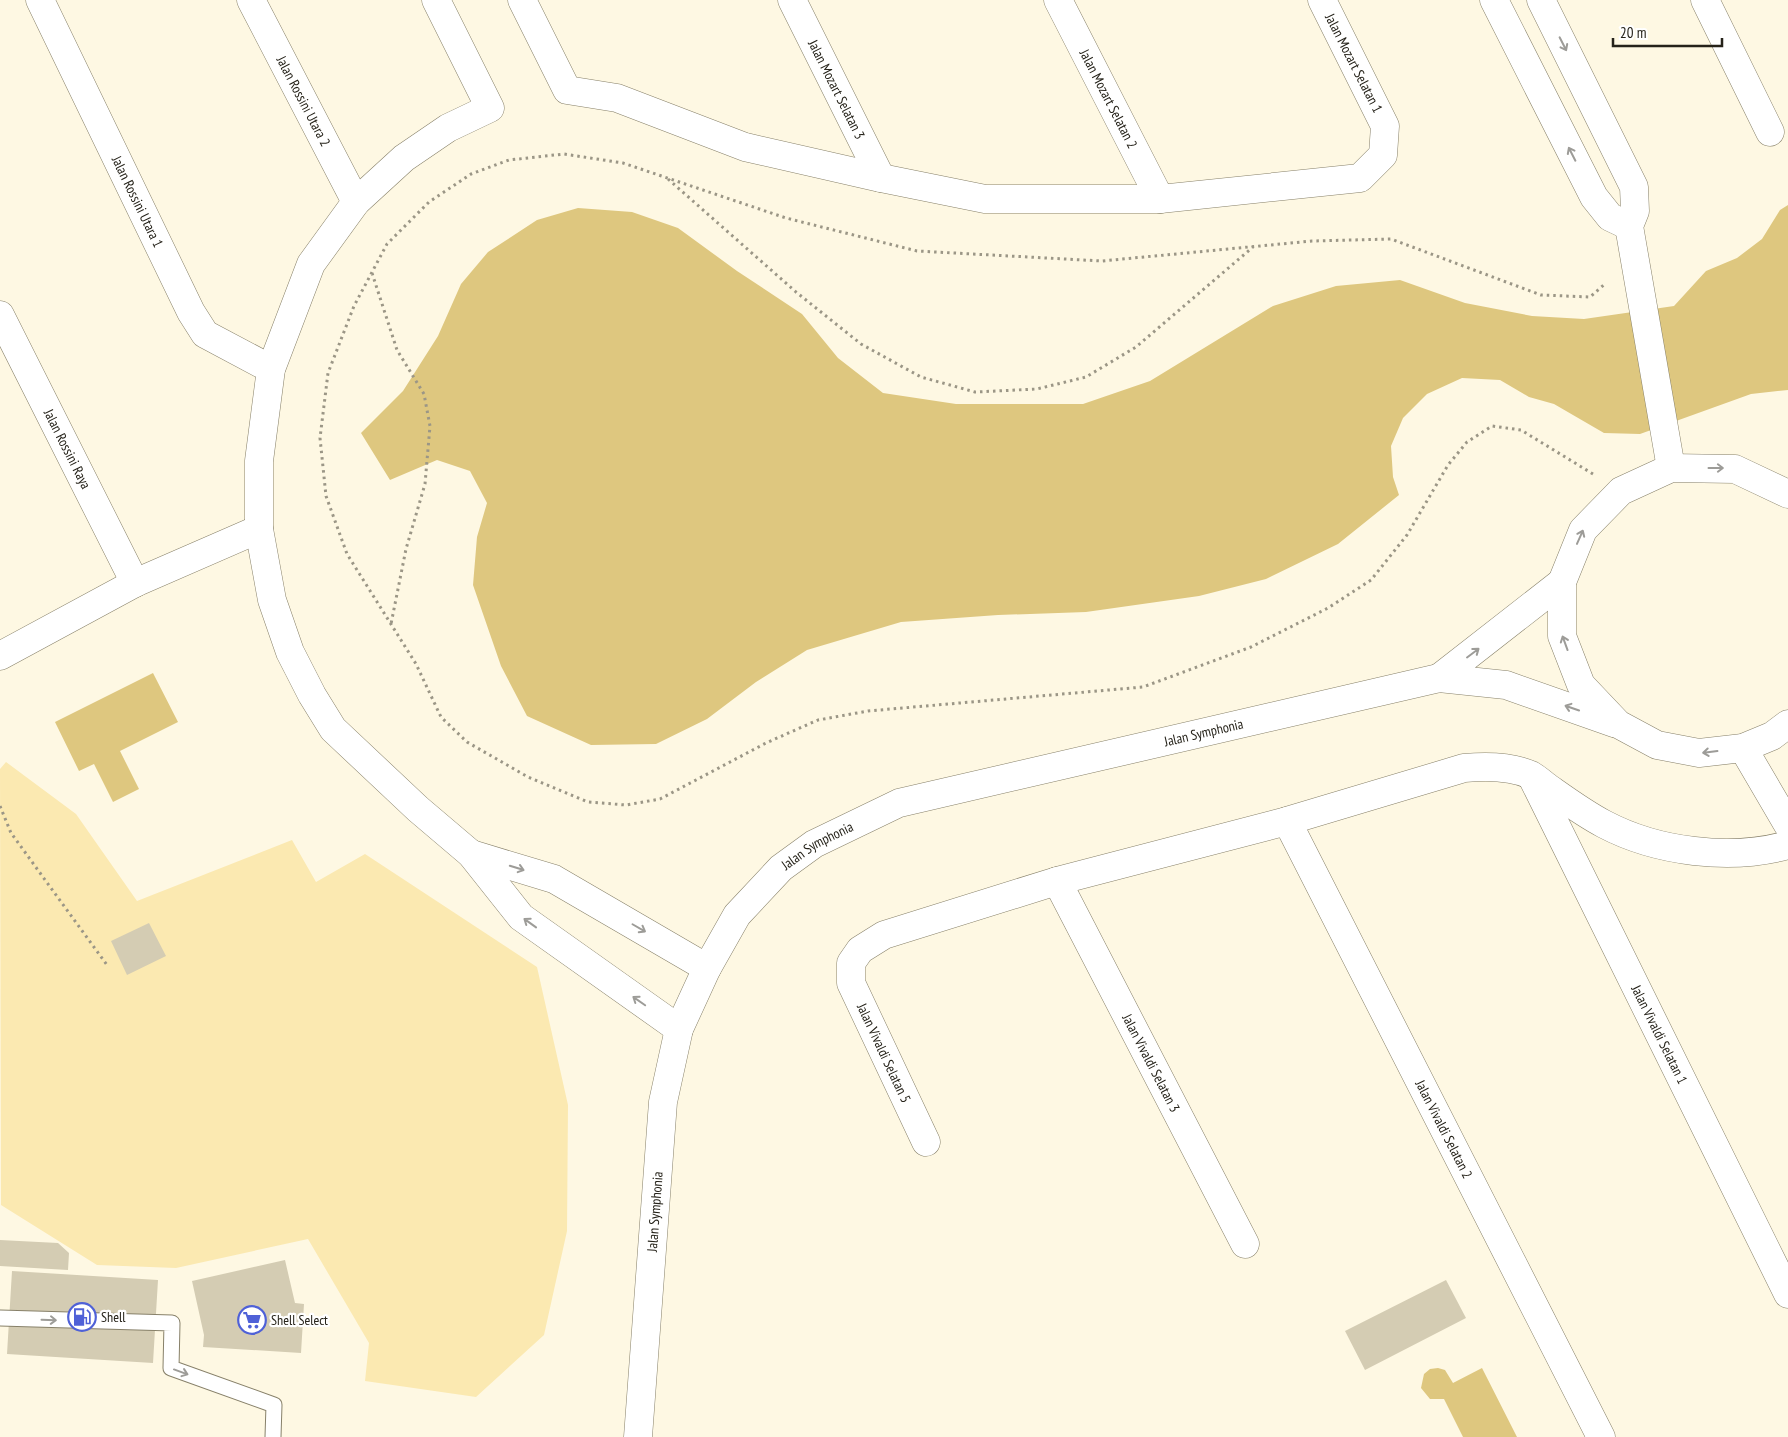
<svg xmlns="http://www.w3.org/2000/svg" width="1788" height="1437" font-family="'PT Sans Narrow',sans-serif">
<rect width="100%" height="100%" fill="#fef8e3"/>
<!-- green -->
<path fill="#fbe9b1" d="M 6,762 L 76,814 L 137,901 L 292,840 L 316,882 L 365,854 L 537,967 L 568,1105 L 567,1231 L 544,1335 L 476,1397 L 365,1381 L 369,1343 L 308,1239 L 176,1268 L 97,1265 L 1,1205 L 0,769 Z"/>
<!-- water -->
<path fill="#dec77f" d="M 1788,205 L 1788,390 L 1751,394 L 1640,434 L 1604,433 L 1554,404 L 1529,397 L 1500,380 L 1462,378 L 1427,394 L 1403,418 L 1391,446 L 1393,477 L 1399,495 L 1338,544 L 1266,579 L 1199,596 L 1086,612 L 998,615 L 901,622 L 807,650 L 756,682 L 707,719 L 656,744 L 591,745 L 527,716 L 501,666 L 473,585 L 477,537 L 487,503 L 470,471 L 437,460 L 390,480 L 361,433 L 403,391 L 438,336 L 461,284 L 488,252 L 537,220 L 578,208 L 632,212 L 678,228 L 737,271 L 802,314 L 838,358 L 883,393 L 956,404 L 1083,404 L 1150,381 L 1273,306 L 1336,286 L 1400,280 L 1465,303 L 1532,316 L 1584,319 L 1674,306 L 1706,271 L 1737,258 L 1762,239 L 1780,210 Z
M 153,673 L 178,722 L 120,751 L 139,789 L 113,802 L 94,764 L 79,771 L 55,722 Z
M 1438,1368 L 1445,1370 L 1453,1383 L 1482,1368 L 1517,1437 L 1463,1437 L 1444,1399 L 1430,1399 L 1421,1388 L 1424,1374 L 1430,1369 Z"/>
<!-- building -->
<path fill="#d4ccb3" d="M 149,923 L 166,956 L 127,975 L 111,941 Z
M 0,1240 L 58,1243 L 69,1253 L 68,1270 L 0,1266 Z
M 285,1260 L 295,1303 L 304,1304 L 301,1353 L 203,1347 L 204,1335 L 192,1281 Z
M 12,1271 L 158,1280 L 153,1363 L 7,1354 Z
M 1446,1280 L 1466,1318 L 1365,1370 L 1345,1331 Z"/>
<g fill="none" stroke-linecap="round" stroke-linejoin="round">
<defs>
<path id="lane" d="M 0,1318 L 172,1323 L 171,1368 L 274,1405 L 273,1437"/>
<g id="street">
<path id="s1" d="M 40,0 L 191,312 L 205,334 L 271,369"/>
<path id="s2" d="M 251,0 L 356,202"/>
<path d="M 436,0 L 490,108 L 448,128 L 404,158 L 356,202 L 311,264 L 271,369 L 259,461 L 259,529 L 272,600 L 290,652 L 312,695 L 333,729 L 418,809 L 471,854 L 521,917 L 679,1029"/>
<path d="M 522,0 L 567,90 L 617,98 L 745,147 L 881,178 L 985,199 L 1160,199 L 1360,178 L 1383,155 L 1385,126 L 1322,0"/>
<path id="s3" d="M 792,0 L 881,178"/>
<path id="s4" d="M 1058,0 L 1160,199"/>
<path d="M 1494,0 L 1594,197 L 1610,217 L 1629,226"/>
<path d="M 1541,0 L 1634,187 L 1635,211 L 1629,226 L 1671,468"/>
<path d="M 1705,0 L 1770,132"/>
<path id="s5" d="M 0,315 L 135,583"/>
<path d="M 1788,494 L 1735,469 L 1671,468 L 1621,491 L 1583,530 L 1562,582 L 1562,636 L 1581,685 L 1618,724 L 1657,745 L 1699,753 L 1743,748 L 1772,736 L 1788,724"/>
<path d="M 1562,582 L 1439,678 L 1506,685 L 1614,723"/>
<path d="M 0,656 L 135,583 L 259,529"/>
<path d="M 1743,748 L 1788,825"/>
<path id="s6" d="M 1533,779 L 1788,1294"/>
<path id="s7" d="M 1287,821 L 1601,1437"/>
<path d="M 471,854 L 554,879 L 707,968"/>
<path id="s8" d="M 1057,881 L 1245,1244"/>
<path d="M 926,1142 L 851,983 L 851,963 L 860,950 L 884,935 L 1057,881 L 1287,821 L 1464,768 C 1486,766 1511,766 1531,775 C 1538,779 1544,785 1550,789 C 1567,801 1585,814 1604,824 C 1657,852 1730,861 1788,845"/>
<path id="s9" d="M 638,1437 L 663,1102 L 679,1029 L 707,968 L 737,915 L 781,868 L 814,844 L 899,803 L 1439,678"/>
</g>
</defs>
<!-- lane casing -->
<use href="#lane" stroke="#878069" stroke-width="17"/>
<!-- street casing -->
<use href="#street" stroke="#878069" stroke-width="29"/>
<!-- path -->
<path stroke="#9b9686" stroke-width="3" stroke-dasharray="2.5 4" stroke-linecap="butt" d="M 668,179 L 796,292 L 861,344 L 921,377 L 975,392 L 1037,389 L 1086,377 L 1136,347 L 1253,247
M 372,273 L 397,350 L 424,394 L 430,426 L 425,484 L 406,549 L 391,624
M 1593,474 L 1521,430 L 1492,426 L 1467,442 L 1448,465 L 1407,535 L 1371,580 L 1328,608 L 1251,647 L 1143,687 L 868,711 L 818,720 L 766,743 L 660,799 L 626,805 L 588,802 L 528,777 L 467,742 L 441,717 L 416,664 L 347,554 L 326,496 L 320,438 L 328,373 L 354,306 L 387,244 L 429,202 L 471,174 L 509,160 L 564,154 L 623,163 L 786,218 L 917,251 L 1102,261 L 1312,241 L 1391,239 L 1541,295 L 1590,297 L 1606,283
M 0,806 L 11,833 L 107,965"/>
<!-- lane -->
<use href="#lane" stroke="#fff" stroke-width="15"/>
<!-- street -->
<use href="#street" stroke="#fff" stroke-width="28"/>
</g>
<!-- one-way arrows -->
<defs><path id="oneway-shaft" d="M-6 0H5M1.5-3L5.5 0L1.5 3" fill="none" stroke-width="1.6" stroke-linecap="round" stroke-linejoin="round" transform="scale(1.25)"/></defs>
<g stroke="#9d9c98">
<use href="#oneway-shaft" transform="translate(1563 44) rotate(63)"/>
<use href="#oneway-shaft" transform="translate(1572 154) rotate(-117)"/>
<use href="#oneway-shaft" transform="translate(1716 468)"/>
<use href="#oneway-shaft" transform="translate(1580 537) rotate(-66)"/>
<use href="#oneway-shaft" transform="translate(1565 643) rotate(-110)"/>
<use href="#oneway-shaft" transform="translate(1473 653) rotate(-37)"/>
<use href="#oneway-shaft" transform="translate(1572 708) rotate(-161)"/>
<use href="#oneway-shaft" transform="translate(1710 752) rotate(173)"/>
<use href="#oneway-shaft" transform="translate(517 868) rotate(17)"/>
<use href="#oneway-shaft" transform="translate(530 923) rotate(-144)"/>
<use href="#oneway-shaft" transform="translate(639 928) rotate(30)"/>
<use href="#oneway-shaft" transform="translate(639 1001) rotate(-145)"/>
<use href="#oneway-shaft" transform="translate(49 1320) rotate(2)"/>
<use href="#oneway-shaft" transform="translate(181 1372) rotate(20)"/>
</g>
<!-- icons -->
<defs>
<symbol id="fuel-ring" viewBox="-11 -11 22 22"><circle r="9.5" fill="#fff" stroke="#4f61d7" stroke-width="1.5"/><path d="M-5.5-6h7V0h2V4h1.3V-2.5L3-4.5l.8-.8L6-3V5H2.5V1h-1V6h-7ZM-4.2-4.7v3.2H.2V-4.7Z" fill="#4f61d7"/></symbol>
<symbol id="supermarket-ring" viewBox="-11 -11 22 22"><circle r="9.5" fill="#fff" stroke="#4f61d7" stroke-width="1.5"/><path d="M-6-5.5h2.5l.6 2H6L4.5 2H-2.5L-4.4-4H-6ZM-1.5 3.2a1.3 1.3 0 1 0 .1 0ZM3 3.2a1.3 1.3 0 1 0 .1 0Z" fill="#4f61d7"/></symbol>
</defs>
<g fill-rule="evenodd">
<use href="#fuel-ring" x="66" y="1301" width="32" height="32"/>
<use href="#supermarket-ring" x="236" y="1304" width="32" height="32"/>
</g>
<g text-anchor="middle" stroke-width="4.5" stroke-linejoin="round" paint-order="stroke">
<!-- street labels -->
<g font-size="14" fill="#252219" stroke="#fff">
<text transform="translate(1354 63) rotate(63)" y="5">Jalan Mozart Selatan 1</text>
<text dy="5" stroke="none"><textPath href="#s3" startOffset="100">Jalan Mozart Selatan 3</textPath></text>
<text dy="5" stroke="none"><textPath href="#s4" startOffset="111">Jalan Mozart Selatan 2</textPath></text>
<text dy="5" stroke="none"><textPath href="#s2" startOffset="114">Jalan Rossini Utara 2</textPath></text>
<text dy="5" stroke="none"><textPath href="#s1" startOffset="224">Jalan Rossini Utara 1</textPath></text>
<text dy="5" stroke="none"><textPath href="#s5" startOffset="150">Jalan Rossini Raya</textPath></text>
<text dy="5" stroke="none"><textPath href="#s9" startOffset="1051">Jalan Symphonia</textPath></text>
<text dy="5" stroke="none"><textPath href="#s9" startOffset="646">Jalan Symphonia</textPath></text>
<text dy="5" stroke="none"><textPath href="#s6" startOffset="285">Jalan Vivaldi Selatan 1</textPath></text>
<text transform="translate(884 1053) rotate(65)" y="5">Jalan Vivaldi Selatan 5</text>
<text dy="5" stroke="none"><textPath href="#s8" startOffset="205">Jalan Vivaldi Selatan 3</textPath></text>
<text dy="5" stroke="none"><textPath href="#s7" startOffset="346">Jalan Vivaldi Selatan 2</textPath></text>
<text dy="5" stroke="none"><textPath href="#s9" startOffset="226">Jalan Symphonia</textPath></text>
</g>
<!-- poi labels -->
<g font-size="14" fill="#252219" stroke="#fff" text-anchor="start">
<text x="101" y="1322">Shell</text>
<text x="271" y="1325">Shell Select</text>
</g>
</g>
<!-- scale -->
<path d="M1613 38v8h109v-8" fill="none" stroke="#252219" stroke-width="2.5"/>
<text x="1620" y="38" font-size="15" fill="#252219" stroke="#ffffff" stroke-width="4" paint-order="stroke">20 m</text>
</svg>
